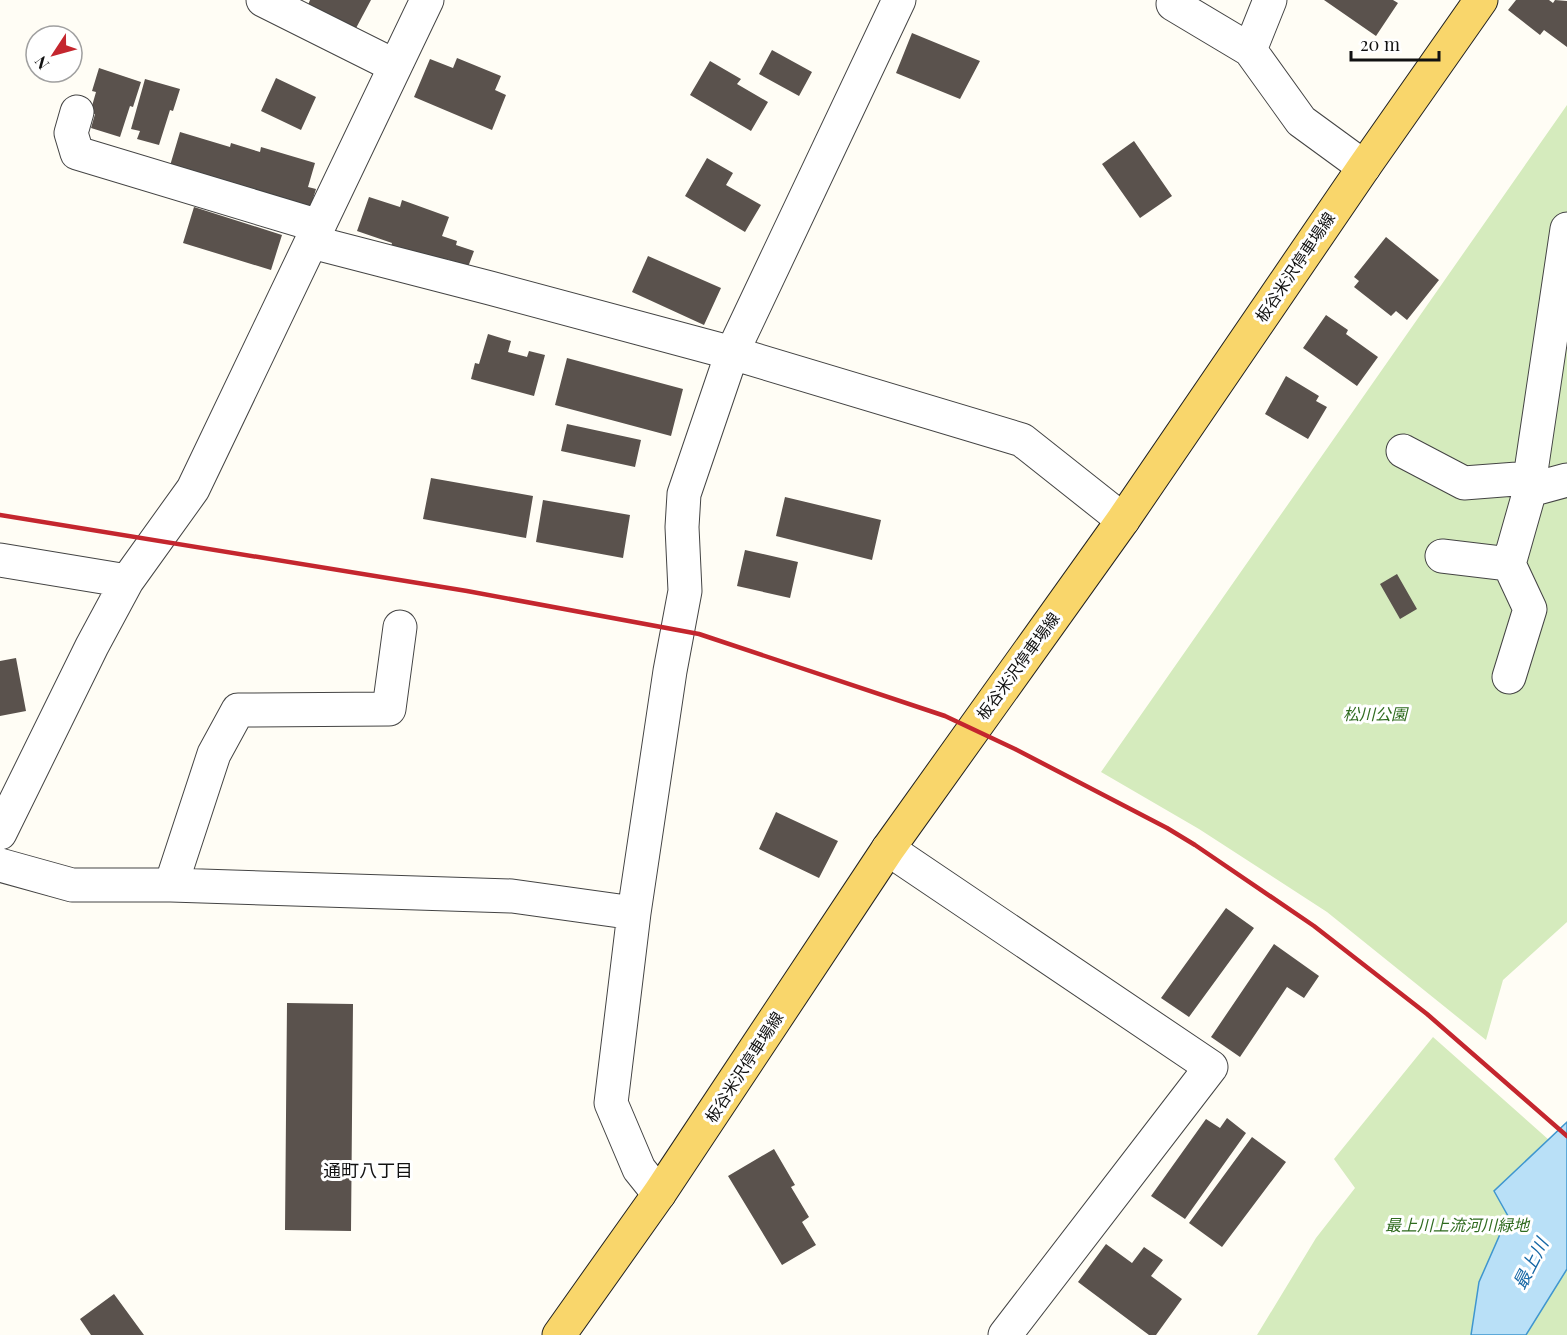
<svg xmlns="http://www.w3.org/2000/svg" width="1567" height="1335" font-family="'Playfair Display','Noto Sans JP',serif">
<rect width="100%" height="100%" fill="#fffdf5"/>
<!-- green -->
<path fill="#d5ebbd" d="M 1567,105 L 1567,922 L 1503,980 L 1486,1040 L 1327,912 L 1199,829 L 1101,772 Z
M 1433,1037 L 1567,1156 L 1567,1335 L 1257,1335 L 1316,1238 L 1355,1188 L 1334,1159 Z"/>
<!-- water -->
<path fill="#b9e0f7" stroke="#3f96cf" stroke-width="1.5" d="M 1567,1122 L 1567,1269 L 1526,1335 L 1471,1335 L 1479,1282 L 1508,1216 L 1494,1191 Z"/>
<!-- building -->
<path fill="#5a524d" d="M 310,0 L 371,0 L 355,30 L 308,5 Z
M 1324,0 L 1393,0 L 1398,3 L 1376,36 Z
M 1516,0 L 1549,0 L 1553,3 L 1555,0 L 1567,1 L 1567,47 L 1544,30 L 1540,35 L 1508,10 Z
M 912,33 L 980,61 L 960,99 L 896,73 Z
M 772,50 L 812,72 L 799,96 L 759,74 Z
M 457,58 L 501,76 L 495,90 L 506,95 L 492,130 L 414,97 L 430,59 L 453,68 Z
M 710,61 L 741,79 L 737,84 L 768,102 L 751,131 L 690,95 Z
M 99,68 L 141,82 L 133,107 L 130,106 L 120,137 L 91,128 L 95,114 L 90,113 L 96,92 L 92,91 Z
M 276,78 L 316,97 L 301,130 L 261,111 Z
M 145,79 L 180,89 L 173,111 L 170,110 L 159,145 L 137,139 L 140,131 L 131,129 Z
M 180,132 L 230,147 L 231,143 L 260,152 L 261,147 L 315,163 L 308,187 L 316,189 L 309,212 L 169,169 Z
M 1134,141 L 1172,196 L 1140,218 L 1102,164 Z
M 707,158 L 733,173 L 726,185 L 761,205 L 745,232 L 685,196 Z
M 369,197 L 400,207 L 402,200 L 449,217 L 442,236 L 457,241 L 456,245 L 474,251 L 468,267 L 447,259 L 446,263 L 389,253 L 392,243 L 357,231 Z
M 194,207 L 282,235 L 271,270 L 183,243 Z
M 1386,237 L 1439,280 L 1407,320 L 1396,311 L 1391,316 L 1354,287 L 1359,281 L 1354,277 Z
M 648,256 L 721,288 L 704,325 L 632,292 Z
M 1326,315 L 1348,330 L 1346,334 L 1378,357 L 1357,386 L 1303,348 Z
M 488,334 L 511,341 L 508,352 L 527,357 L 529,351 L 545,355 L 534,396 L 471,379 L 475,363 L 479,364 Z
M 567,358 L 683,389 L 671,436 L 555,405 Z
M 1286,376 L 1319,396 L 1316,401 L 1327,407 L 1308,439 L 1265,414 Z
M 567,424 L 641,440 L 635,467 L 561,451 Z
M 431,478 L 533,496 L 526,538 L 423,519 Z
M 785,497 L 881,520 L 872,560 L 776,536 Z
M 543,500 L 630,515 L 623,558 L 536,542 Z
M 745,550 L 798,562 L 790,598 L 737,586 Z
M 1397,574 L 1417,609 L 1400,619 L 1380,584 Z
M 16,658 L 26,711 L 0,716 L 0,661 Z
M 776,812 L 838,841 L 819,878 L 759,849 Z
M 1226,908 L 1254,928 L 1189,1017 L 1161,998 Z
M 1274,944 L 1319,976 L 1304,998 L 1287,987 L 1240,1057 L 1211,1037 Z
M 287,1003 L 353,1004 L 351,1231 L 285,1230 Z
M 1227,1118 L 1246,1133 L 1185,1219 L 1151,1196 L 1206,1119 L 1220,1128 Z
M 1252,1137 L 1286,1162 L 1222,1247 L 1189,1223 Z
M 774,1149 L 795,1185 L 791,1187 L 809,1217 L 802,1222 L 816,1245 L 782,1265 L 728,1176 Z
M 1106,1244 L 1132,1263 L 1144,1247 L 1163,1260 L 1151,1276 L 1182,1299 L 1156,1335 L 1149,1335 L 1078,1282 Z
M 114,1294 L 144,1335 L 91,1335 L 80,1319 Z"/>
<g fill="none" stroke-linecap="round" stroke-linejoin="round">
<defs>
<path id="minor" d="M 263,0 L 395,66
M 1270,0 L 1250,50 L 1301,121 L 1364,167
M 1173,4 L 1250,50
M 77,112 L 71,133 L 77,153 L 319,226
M 312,242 L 490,288 L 732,353 L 1022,440 L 1123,520
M 1403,451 L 1464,483 L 1530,478
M 1530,490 L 1567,480
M 1442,556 L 1509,564 L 1530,490 L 1530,478 L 1567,229
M 0,560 L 127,581
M 1509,564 L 1530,609 L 1509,677
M 0,833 L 92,646 L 127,581 L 193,489 L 427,0
M 888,849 L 1211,1067 L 1005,1335
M 0,865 L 72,885 L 171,885 L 512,896 L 634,913
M 171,885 L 214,754 L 238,710 L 389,709 L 400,627
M 659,1194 L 639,1169 L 611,1103 L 634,913 L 670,671 L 685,591 L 682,527 L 684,494 L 732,353 L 899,0"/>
<path id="major" d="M 559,1335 L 659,1194 L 888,849 L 1123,520 L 1364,167 L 1481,0"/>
</defs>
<!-- minor casing -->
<use href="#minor" stroke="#444" stroke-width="35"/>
<!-- major casing -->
<use href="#major" stroke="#222" stroke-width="35"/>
<!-- minor -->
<use href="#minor" stroke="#fff" stroke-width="33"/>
<!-- major -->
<use href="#major" stroke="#f9d66b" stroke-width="33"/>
<!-- rail -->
<path stroke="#c4262e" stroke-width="4.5" d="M 0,515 L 467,591 L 699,634 L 945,716 L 1015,749 L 1167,828 L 1195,845 L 1314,926 L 1427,1014 L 1567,1136"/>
</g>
<g text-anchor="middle" stroke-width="6" stroke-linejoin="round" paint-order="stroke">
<!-- street labels -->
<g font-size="16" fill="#111" stroke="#fff">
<text transform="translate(1295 267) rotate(-56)" y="6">板谷米沢停車場線</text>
<text transform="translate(1018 666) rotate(-54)" y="6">板谷米沢停車場線</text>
<text transform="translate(744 1067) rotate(-57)" y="6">板谷米沢停車場線</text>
</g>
<!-- park labels -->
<g font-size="16" font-style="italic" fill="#2f6b1f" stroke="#fff">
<text x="1375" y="720">松川公園</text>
<text x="1457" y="1231">最上川上流河川緑地</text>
</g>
<!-- neighbourhood labels -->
<g font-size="18" fill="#111" stroke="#fff">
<text x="368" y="1177">通町八丁目</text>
</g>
<!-- water labels -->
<g font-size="18" font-style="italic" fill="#1768a6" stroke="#fff">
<text transform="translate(1531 1264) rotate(-63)" y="6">最上川</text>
</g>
</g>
<!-- north arrow -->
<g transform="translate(54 54) rotate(234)"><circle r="28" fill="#ffffff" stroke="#a0a0a0" stroke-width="1.5"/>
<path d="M0-4.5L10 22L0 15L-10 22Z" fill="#c4262e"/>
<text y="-9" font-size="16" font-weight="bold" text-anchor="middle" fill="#111111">N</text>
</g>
<!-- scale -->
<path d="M1351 51v9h88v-9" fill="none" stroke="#111111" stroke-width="3"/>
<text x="1360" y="51" font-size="18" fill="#111111" stroke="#ffffff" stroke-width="4.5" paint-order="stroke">20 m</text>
</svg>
